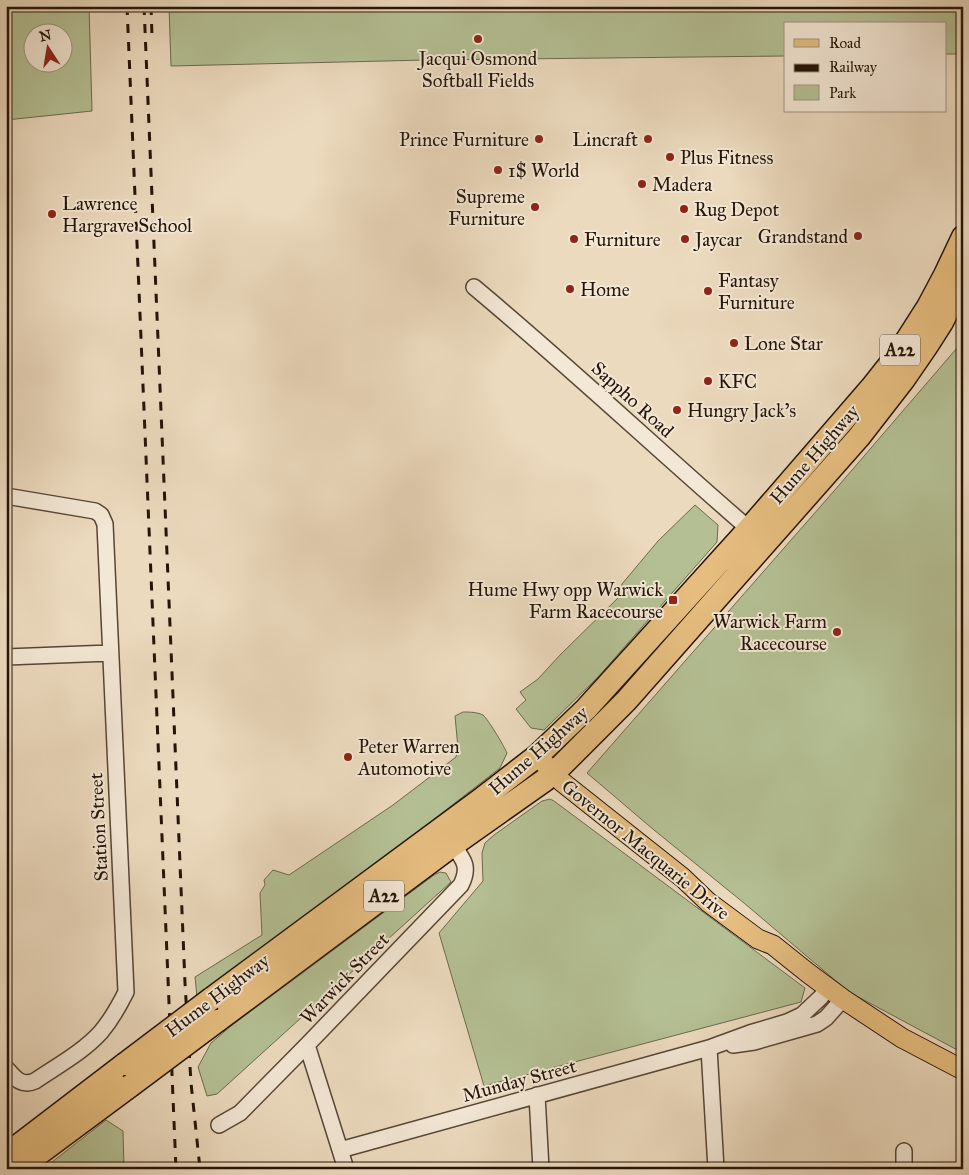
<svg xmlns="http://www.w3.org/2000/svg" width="969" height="1175" font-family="'IM FELL Great Primer',serif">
<rect width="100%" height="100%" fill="#ecdabe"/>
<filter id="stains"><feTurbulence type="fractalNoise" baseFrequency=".004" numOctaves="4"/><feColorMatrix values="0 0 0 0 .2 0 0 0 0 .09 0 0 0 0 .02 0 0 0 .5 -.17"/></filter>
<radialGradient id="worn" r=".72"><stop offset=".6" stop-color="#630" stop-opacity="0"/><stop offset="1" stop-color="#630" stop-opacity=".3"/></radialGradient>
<!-- green -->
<path fill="#b4c094" stroke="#6c6a4e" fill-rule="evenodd" d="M 6,6 L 89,6 L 92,111 L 6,120 ZM 62,32 L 62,62 L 32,62 L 32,32 Z
M 169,6 L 963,6 L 963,54 L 945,54 L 945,24 L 785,24 L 785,56 L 427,60 L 171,66 Z
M 963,341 L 963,1053 L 849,992 L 744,903 L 654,830 L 587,773 L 834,491 Z
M 695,505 L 718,525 L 717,542 L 598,677 L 544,730 L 531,728 L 516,709 L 526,700 L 520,692 L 538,679 L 560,655 L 622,594 L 622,584 L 658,541 Z
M 463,712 C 469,712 477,712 483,715 C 488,719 504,746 507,753 L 500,768 L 415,834 L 197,997 L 195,977 L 262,935 L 260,893 L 265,885 L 264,880 L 273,870 L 289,875 L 393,805 L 456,757 L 458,748 L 455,716 Z
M 550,799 L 554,801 L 805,988 L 801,1002 L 484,1086 L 439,933 L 483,881 L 482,853 L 485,843 L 494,835 L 542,801 Z
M 440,872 L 446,873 L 451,882 L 217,1094 L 207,1096 L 198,1067 L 211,1043 L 231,1026 L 434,875 Z
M 106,1120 L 123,1131 L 124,1169 L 43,1169 Z"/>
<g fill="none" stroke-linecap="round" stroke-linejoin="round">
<defs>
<path id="minor" d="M 474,287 C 570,367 661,453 756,535
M 6,496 L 95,511 L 101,515 L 105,524 L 126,992 C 119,1006 111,1020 101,1032 C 83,1052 57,1066 35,1081 C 21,1087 15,1078 6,1068
M 6,657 L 110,653
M 307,1045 L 346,1169
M 733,1045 L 754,1042 L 817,1024 L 826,1018 L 843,999
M 709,1048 L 716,1169
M 537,1095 L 541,1169
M 219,1125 L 240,1113 L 307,1045 L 461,885 C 470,867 464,860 453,845
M 340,1150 L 709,1048 L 750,1033 L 787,1022 L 802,1015 L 821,997 L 828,988
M 904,1151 L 904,1169"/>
<path id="major" d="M 543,762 L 562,782 L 683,878 L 708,902 L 758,939 L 773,945 L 808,973 L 843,999 L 902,1038 L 963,1070"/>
<path id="highway" d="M 211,999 L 480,800 L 537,756 L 586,709 L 749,529 L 872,387 L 898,354 L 928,307 L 945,275 L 963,237
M 217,1021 L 453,845 L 545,780 L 561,766 L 626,701 L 859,437 L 904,379 L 926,347 L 942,322 L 963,280
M 6,1155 L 125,1064
M 18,1169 L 130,1086"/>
</defs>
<!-- minor casing -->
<use href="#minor" stroke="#564636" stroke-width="18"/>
<!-- major casing -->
<use href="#major" stroke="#241408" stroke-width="21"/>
<!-- highway casing -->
<use href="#highway" stroke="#241408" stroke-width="25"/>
<!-- minor -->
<use href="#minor" stroke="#f3e7d5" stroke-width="15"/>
<!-- major -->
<use href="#major" stroke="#e6bd7f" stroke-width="19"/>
<!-- highway -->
<use href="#highway" stroke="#e6bd7f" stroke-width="22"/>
<!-- rail -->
<path stroke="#241408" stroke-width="3" stroke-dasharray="9 9" stroke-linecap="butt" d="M 127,6 L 176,1169
M 144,6 L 185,983 L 191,1083 L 200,1169
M 151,6 L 152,36"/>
<defs>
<path id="highway-bridge" d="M 125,1064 L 211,999
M 130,1086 L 217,1021"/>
</defs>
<!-- highway-bridge casing -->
<use href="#highway-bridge" stroke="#241408" stroke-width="25" stroke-linecap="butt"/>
<!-- highway-bridge -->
<use href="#highway-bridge" stroke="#e6bd7f" stroke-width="22"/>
</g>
<!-- markers -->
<g fill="#8f2418" stroke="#f3e7d5" stroke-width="2">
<circle cx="478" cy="39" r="5"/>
<circle cx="539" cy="139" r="5"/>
<circle cx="648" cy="139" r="5"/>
<circle cx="670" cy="157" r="5"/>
<circle cx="498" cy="170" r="5"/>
<circle cx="642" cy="184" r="5"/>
<circle cx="535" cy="207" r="5"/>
<circle cx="684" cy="209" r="5"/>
<circle cx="52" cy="214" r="5"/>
<circle cx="858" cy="236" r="5"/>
<circle cx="574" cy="239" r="5"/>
<circle cx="685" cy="239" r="5"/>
<circle cx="570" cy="289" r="5"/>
<circle cx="708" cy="291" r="5"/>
<circle cx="734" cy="343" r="5"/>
<circle cx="708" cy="381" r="5"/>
<circle cx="677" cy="410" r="5"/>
<rect x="668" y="595" width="10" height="10" rx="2.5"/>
<circle cx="837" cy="632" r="5"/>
<circle cx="348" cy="757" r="5"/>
</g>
<g text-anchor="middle" stroke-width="4" stroke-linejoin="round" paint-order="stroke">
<!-- shield labels -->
<g fill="#f3e7d5" stroke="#625346" stroke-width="1">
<rect x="880" y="334.5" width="40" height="31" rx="4"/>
<rect x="364" y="880.5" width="40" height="31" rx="4"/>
</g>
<g font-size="18" font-weight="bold" fill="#241408">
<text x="900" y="356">A22</text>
<text x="384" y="902">A22</text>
</g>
<!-- poi labels -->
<g font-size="19" fill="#241408" stroke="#f3e7d5" text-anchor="start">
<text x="478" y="65" text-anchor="middle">Jacqui Osmond<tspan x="478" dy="22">Softball Fields</tspan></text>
<text x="529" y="146" text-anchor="end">Prince Furniture</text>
<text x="638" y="146" text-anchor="end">Lincraft</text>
<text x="680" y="164">Plus Fitness</text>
<text x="508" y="177">1$ World</text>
<text x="652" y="191">Madera</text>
<text x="525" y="203" text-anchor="end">Supreme<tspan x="525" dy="22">Furniture</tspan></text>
<text x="62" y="210">Lawrence<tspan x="62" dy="22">Hargrave School</tspan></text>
<text x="694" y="216">Rug Depot</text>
<text x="848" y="243" text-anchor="end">Grandstand</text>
<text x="584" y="246">Furniture</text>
<text x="695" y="246">Jaycar</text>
<text x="718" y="287">Fantasy<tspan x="718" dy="22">Furniture</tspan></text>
<text x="580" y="296">Home</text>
<text x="744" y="350">Lone Star</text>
<text x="718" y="388">KFC</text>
<text x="687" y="417">Hungry Jack's</text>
<text x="663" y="596" text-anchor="end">Hume Hwy opp Warwick<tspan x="663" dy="22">Farm Racecourse</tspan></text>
<text x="827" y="628" text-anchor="end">Warwick Farm<tspan x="827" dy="22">Racecourse</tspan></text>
<text x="358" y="753">Peter Warren<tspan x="358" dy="22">Automotive</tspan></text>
</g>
<!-- street labels -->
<g font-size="19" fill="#241408" stroke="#f3e7d5">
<text transform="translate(633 399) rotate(42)" y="7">Sappho Road</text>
<text transform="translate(814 454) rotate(-49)" y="7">Hume Highway</text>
<text transform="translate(538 750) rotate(-41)" y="7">Hume Highway</text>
<text transform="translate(98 827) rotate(-93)" y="7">Station Street</text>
<text transform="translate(646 849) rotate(39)" y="7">Governor Macquarie Drive</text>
<text transform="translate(344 978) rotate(-46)" y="7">Warwick Street</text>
<text transform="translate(217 995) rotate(-37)" y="7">Hume Highway</text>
<text transform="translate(519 1080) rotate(-15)" y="7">Munday Street</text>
</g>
</g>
<!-- margin -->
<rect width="969" height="1175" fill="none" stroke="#ecdabe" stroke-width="25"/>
<rect x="8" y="8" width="954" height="1160" fill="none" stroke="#241408" stroke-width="2.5"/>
<rect x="12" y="12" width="944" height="1150" fill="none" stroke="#241408"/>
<!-- legend -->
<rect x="784" y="22" width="162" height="90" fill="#f3e7d5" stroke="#a09383"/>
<rect x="794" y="39" width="25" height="8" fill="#e6bd7f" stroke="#a09383"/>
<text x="829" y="48" font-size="15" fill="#241408">Road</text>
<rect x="794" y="64" width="25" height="8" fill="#241408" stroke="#a09383"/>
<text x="829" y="72" font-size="15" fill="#241408">Railway</text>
<rect x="794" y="85" width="25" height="15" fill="#b4c094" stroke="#a09383"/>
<text x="829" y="98" font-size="15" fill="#241408">Park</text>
<!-- north arrow -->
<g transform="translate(48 48) rotate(348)"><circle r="24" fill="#f3e7d5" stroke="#a09383"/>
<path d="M0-4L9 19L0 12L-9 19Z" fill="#8f2418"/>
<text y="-8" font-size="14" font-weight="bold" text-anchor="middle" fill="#241408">N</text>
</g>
<rect width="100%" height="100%" filter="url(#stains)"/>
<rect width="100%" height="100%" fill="url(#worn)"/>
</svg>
